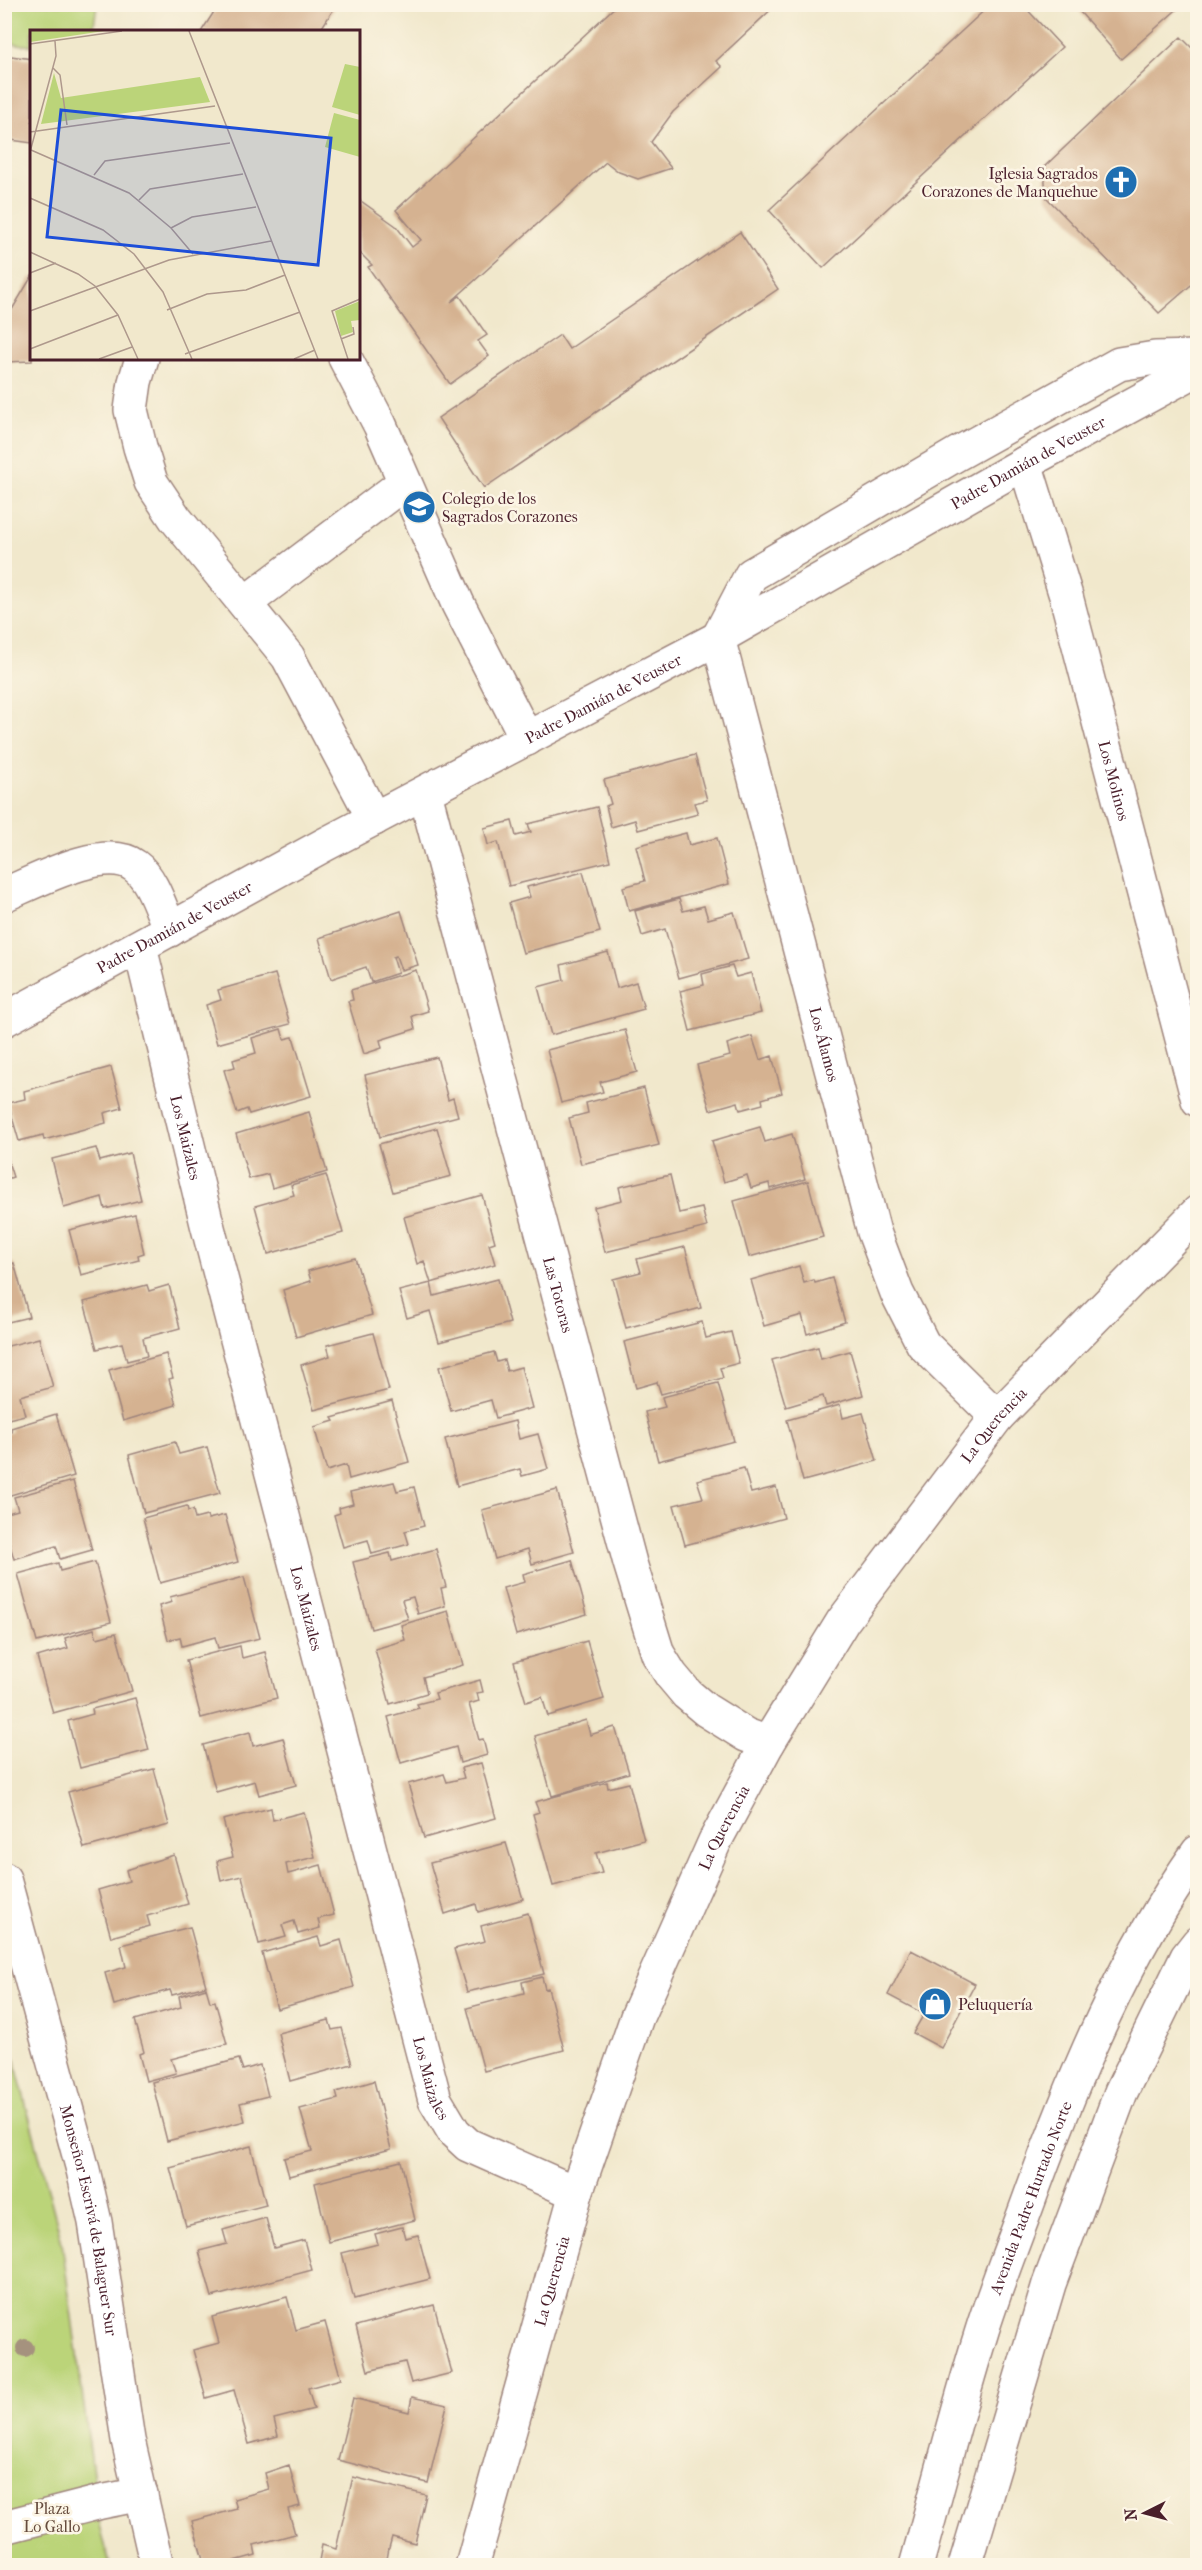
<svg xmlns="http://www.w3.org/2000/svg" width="1202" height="2570" font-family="'IM FELL French Canon',serif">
<rect width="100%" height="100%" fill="#fcf5e5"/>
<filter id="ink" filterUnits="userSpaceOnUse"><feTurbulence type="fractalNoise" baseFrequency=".0167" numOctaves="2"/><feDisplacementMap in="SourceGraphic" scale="12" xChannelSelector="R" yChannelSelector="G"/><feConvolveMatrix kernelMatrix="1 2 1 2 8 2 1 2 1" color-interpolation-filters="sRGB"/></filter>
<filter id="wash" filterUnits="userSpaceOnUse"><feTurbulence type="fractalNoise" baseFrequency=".008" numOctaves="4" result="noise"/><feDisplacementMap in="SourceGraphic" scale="24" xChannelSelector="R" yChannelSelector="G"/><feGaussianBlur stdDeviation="1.35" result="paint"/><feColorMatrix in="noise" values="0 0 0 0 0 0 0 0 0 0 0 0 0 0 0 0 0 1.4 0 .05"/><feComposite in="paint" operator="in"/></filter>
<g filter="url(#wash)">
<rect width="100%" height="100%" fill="#f1e8cc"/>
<!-- green -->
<path fill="#bbd479" stroke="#827a52" stroke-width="1.5" d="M 4,5 L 5,4 L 97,5 L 93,31 L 32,32 L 31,46 L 5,42 Z
M 4,2020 L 62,2243 L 100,2525 L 110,2565 L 5,2565 Z"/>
<g id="blocks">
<!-- building -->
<path fill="#d5b291" d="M 219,4 L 337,4 L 319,32 L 201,32 Z
M 618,4 L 777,4 L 716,61 L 722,67 L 673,112 L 651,142 L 671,168 L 638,179 L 619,172 L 606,162 L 451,302 L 460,296 L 487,335 L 478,341 L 489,356 L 450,384 L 368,267 L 372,265 L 358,251 L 358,199 L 396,226 L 412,247 L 421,240 L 396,210 Z
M 991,4 L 1022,4 L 1062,47 L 823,268 L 769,210 Z
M 1073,4 L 1183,4 L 1121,59 Z
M 1181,37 L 1198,54 L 1198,279 L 1159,313 L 1046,197 L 1044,167 Z
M 4,55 L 32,59 L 32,143 L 4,139 Z
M 740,232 L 778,289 L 484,488 L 438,418 L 560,335 L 569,349 Z
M 32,276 L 32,361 L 4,362 L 4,323 Z
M 695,755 L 707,800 L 694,803 L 698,814 L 638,830 L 635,820 L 611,827 L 606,806 L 611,804 L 604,780 Z
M 597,807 L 610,861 L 509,886 L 498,842 L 488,845 L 484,828 L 512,821 L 516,836 L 531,832 L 528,824 Z
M 686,833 L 689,845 L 717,838 L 729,884 L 629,911 L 623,887 L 645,881 L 636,846 Z
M 583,872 L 600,932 L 523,953 L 509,903 L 530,897 L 527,887 Z
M 679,899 L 683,911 L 704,906 L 708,919 L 734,912 L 748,959 L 679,978 L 665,929 L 642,936 L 635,911 Z
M 401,911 L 418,965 L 401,970 L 396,956 L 393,957 L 398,973 L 371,982 L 366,967 L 331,979 L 319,938 Z
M 608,952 L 617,988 L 636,982 L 644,1009 L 551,1035 L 538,987 L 564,980 L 561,965 Z
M 732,966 L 736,977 L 751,973 L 761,1013 L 690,1031 L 680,991 L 704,985 L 702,974 Z
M 416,970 L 428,1011 L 412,1016 L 415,1029 L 380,1040 L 382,1048 L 364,1054 L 348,1001 L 353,1000 L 351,990 Z
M 275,974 L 290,1024 L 217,1044 L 206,1005 L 221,1000 L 218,990 Z
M 281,1029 L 284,1039 L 293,1037 L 311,1096 L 249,1114 L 247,1109 L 237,1113 L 224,1070 L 235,1067 L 233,1060 L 256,1053 L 252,1038 Z
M 625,1030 L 637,1072 L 600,1082 L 603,1092 L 561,1103 L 547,1050 Z
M 752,1036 L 760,1060 L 772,1056 L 782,1093 L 762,1099 L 763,1104 L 740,1110 L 738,1102 L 710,1110 L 697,1065 L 730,1056 L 727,1044 Z
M 437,1057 L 448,1100 L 453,1098 L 458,1116 L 380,1137 L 365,1075 Z
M 111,1067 L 122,1108 L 104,1113 L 106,1123 L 44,1140 L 43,1135 L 19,1141 L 8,1103 L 25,1099 L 24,1091 Z
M 644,1088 L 659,1145 L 581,1164 L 569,1118 L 588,1113 L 586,1103 Z
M 309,1112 L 327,1172 L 272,1188 L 268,1174 L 249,1179 L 236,1134 Z
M 760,1127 L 765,1142 L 792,1134 L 805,1179 L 770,1189 L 769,1183 L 751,1188 L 747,1175 L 724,1182 L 712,1141 Z
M 437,1128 L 451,1176 L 393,1192 L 379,1144 Z
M 96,1148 L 100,1161 L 130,1153 L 141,1200 L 105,1209 L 102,1197 L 64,1208 L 52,1159 Z
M 4,1149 L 13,1177 L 4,1180 Z
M 326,1175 L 343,1233 L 268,1254 L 255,1206 L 294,1195 L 291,1185 Z
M 670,1175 L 679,1213 L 702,1208 L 707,1227 L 605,1252 L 594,1207 L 622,1200 L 619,1187 Z
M 808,1181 L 823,1237 L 749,1257 L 734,1201 Z
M 482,1195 L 495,1242 L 489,1244 L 495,1264 L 431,1283 L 424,1261 L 417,1264 L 404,1217 Z
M 135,1214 L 144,1253 L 138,1255 L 139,1260 L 81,1275 L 69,1230 Z
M 685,1247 L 701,1308 L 626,1328 L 613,1279 L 641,1272 L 637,1259 Z
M 355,1258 L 372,1315 L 296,1337 L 283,1290 L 311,1281 L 308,1271 Z
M 14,1263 L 29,1317 L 4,1323 L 4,1266 Z
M 799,1266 L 804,1283 L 814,1280 L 815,1283 L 832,1278 L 845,1322 L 807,1334 L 802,1315 L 764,1326 L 751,1280 Z
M 498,1279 L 510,1323 L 439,1342 L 430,1311 L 407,1318 L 399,1291 L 431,1283 L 434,1296 Z
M 147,1285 L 149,1291 L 169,1285 L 180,1328 L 143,1338 L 147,1356 L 127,1361 L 122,1343 L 97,1349 L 84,1302 Z
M 702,1322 L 706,1338 L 731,1332 L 739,1363 L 720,1368 L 723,1378 L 661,1394 L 657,1382 L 636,1388 L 624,1342 Z
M 373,1333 L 389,1390 L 314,1410 L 301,1365 L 330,1356 L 327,1345 Z
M 39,1338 L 53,1387 L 20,1396 L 25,1415 L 4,1420 L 4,1347 Z
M 818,1347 L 821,1359 L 850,1351 L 863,1395 L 826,1406 L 823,1396 L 786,1407 L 772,1360 Z
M 494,1352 L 497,1362 L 504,1360 L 507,1371 L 521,1367 L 532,1408 L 496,1418 L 491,1400 L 451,1411 L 439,1367 Z
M 166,1354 L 173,1378 L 169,1379 L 176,1405 L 123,1421 L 109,1370 Z
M 718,1383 L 734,1441 L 658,1461 L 645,1412 L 665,1407 L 662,1397 Z
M 392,1401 L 409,1462 L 349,1479 L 346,1465 L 327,1471 L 314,1427 L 334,1421 L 332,1418 Z
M 840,1405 L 843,1418 L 863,1413 L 877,1461 L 803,1481 L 787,1420 Z
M 56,1414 L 74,1476 L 4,1497 L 4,1434 L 12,1432 L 11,1428 Z
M 515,1421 L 519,1439 L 538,1434 L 548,1469 L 522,1476 L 520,1469 L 457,1486 L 445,1439 Z
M 175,1442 L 179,1454 L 207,1447 L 220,1493 L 144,1513 L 129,1455 Z
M 744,1468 L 751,1493 L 776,1487 L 784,1518 L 685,1545 L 674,1505 L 703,1498 L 697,1480 Z
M 73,1481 L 92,1550 L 60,1559 L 56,1546 L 14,1559 L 4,1525 L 4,1514 L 18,1510 L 14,1497 Z
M 394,1482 L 397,1491 L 414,1487 L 424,1526 L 405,1531 L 409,1544 L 372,1554 L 368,1540 L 343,1547 L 334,1515 L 340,1513 L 339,1508 L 353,1504 L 350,1492 Z
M 557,1490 L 574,1552 L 532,1564 L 528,1549 L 495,1559 L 482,1510 Z
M 187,1506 L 188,1511 L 193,1510 L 195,1519 L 207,1516 L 208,1519 L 225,1515 L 238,1562 L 160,1583 L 143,1518 Z
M 436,1549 L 446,1587 L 441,1588 L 445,1606 L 418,1614 L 413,1597 L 402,1600 L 408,1619 L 371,1629 L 353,1562 L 390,1553 L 392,1561 Z
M 572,1560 L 587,1614 L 516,1635 L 503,1588 L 525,1582 L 523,1574 Z
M 95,1562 L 111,1622 L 37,1642 L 18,1574 L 58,1563 L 60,1571 Z
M 244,1577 L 260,1638 L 218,1648 L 215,1637 L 182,1646 L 180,1637 L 168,1640 L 159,1606 L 172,1602 L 170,1597 Z
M 448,1611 L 463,1665 L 423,1677 L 427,1693 L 390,1704 L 375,1649 L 405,1640 L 401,1625 Z
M 94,1629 L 97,1638 L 116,1633 L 132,1691 L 53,1713 L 37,1657 L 68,1648 L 65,1638 Z
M 587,1641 L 604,1699 L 548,1716 L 542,1697 L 526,1702 L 514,1662 Z
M 240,1646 L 242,1658 L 265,1652 L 277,1698 L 201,1718 L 186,1660 Z
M 480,1680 L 483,1692 L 477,1693 L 479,1701 L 469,1704 L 479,1740 L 483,1739 L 487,1755 L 460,1763 L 456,1747 L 401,1763 L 388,1717 L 419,1708 L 417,1704 L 437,1699 L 435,1693 Z
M 135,1698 L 149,1750 L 80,1768 L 68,1721 L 93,1714 L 92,1709 Z
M 586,1720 L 590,1735 L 615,1727 L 629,1773 L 552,1796 L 535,1736 Z
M 250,1732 L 253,1746 L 283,1738 L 296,1785 L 259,1795 L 255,1781 L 216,1792 L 203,1745 Z
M 481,1763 L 496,1818 L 424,1838 L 408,1784 L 444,1774 L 447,1782 L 464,1778 L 461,1768 Z
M 154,1769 L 169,1825 L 84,1848 L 68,1792 Z
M 607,1782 L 608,1788 L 629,1783 L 644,1840 L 596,1853 L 602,1873 L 553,1886 L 533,1814 L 539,1812 L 535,1802 Z
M 271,1808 L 273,1820 L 304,1812 L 315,1857 L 286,1864 L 288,1874 L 321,1865 L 334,1915 L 318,1919 L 320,1928 L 298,1934 L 294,1921 L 282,1925 L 286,1937 L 259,1944 L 242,1876 L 221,1881 L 217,1861 L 233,1857 L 223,1820 Z
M 506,1843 L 523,1899 L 478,1912 L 476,1904 L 445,1914 L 430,1863 Z
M 174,1855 L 188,1904 L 147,1916 L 150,1926 L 111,1937 L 98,1890 L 129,1881 L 126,1870 Z
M 528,1913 L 544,1974 L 467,1992 L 454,1949 L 485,1941 L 481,1926 Z
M 190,1927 L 206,1986 L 172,1995 L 170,1990 L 114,2005 L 105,1973 L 126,1967 L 121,1945 Z
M 318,1937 L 321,1946 L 341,1940 L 354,1987 L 277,2009 L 262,1953 Z
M 911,1950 L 975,1984 L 941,2048 L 913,2033 L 924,2014 L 888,1995 Z
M 542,1977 L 545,1989 L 548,1988 L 564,2050 L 484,2071 L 467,2008 L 524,1993 L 522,1982 Z
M 206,1988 L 210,2002 L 215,2001 L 227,2044 L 171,2059 L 176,2073 L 146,2081 L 139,2054 L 144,2052 L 135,2020 L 181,2007 L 179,1996 Z
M 329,2020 L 332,2030 L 342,2028 L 352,2064 L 290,2081 L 278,2033 Z
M 239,2059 L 243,2070 L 260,2065 L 268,2096 L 240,2103 L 245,2121 L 167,2141 L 152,2082 Z
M 374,2081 L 391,2149 L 289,2176 L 284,2158 L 312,2151 L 300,2109 L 338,2099 L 336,2092 Z
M 251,2146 L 266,2205 L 186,2226 L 170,2168 Z
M 401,2161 L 415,2220 L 329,2242 L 315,2183 Z
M 266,2218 L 274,2248 L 304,2240 L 312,2270 L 212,2297 L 199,2251 L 227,2244 L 223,2230 Z
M 402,2227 L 405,2238 L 418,2235 L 430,2279 L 354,2299 L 342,2253 L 378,2244 L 375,2234 Z
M 287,2297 L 296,2330 L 325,2322 L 341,2379 L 308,2388 L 314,2409 L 274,2419 L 278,2436 L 249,2444 L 234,2390 L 206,2398 L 193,2350 L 219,2343 L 212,2317 Z
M 434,2305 L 452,2373 L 411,2383 L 405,2362 L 368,2371 L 356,2326 Z
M 412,2397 L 447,2405 L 428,2483 L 338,2460 L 353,2398 L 409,2412 Z
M 289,2465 L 300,2506 L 288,2509 L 295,2534 L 254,2545 L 256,2555 L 217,2566 L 205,2566 L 192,2521 L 237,2509 L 234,2499 L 269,2489 L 265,2473 Z
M 353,2477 L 426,2495 L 415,2543 L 392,2537 L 389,2548 L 387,2559 L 410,2566 L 318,2566 L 322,2545 L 336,2549 Z"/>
</g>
</g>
<g filter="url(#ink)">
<use href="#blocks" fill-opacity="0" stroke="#9e847c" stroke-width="1.5"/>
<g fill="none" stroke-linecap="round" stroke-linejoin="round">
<defs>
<g id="minor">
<path d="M 142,358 L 135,382 L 131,410 L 140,447 L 151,482 L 175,518 L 288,657 L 374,819"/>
<path d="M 345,358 L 380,425 L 458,604 L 527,739"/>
<path id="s1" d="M 1025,463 L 1066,596 L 1198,1100"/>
<path d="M 245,603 L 404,483"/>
<path id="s2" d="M 718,638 L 874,1232 L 897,1293 L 923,1344 L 997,1417"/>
<path d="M 718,638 L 751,575 L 957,454 L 1119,364 L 1155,358 L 1198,357"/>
<path id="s3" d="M 425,793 L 630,1563 L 658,1654 L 671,1675 L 687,1694 L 706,1710 L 746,1735 L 768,1743"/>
<path d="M 4,895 C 34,882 106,843 135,866 C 153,879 161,910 170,930"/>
<path id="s4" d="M 140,947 L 207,1224 L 435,2100 L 454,2132 L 468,2145 L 576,2193"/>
<path id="s5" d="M 4,1020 L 324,845 L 718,638 L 1025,463 L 1198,369"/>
<path id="s6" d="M 4,1879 L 83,2170 L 95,2222 L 128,2440 L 157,2566"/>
<path d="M 4,2527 L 101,2502 L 141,2494"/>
<path id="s7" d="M 472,2566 L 576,2193 L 637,2017 L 715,1841 L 768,1743 L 843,1621 L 997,1417 L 1198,1212"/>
</g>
<g id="major">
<path id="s8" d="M 916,2566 C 938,2489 957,2410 981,2334 C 996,2285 1016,2237 1033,2189 C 1076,2072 1125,1955 1198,1852"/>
<path d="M 965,2566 L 1049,2284 L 1121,2092 L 1187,1957 L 1198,1943"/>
</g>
</defs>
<!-- minor casing -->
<use href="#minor" stroke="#9e847c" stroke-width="36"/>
<!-- major casing -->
<use href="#major" stroke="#9e847c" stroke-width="36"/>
<!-- minor -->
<use href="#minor" stroke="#fff" stroke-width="33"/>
<!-- major -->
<use href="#major" stroke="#fff" stroke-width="33"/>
</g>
<!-- trees -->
<circle fill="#a5927e" cx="25" cy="2348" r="9"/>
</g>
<!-- icons -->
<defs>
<symbol id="church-disc" viewBox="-11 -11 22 22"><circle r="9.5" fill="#1f6fb2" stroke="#fcf5e5"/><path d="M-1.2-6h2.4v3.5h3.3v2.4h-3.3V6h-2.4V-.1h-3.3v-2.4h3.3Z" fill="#fff"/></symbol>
<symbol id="school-disc" viewBox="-11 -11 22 22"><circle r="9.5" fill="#1f6fb2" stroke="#fcf5e5"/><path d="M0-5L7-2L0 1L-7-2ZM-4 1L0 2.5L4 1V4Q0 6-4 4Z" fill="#fff"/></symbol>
<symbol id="shop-disc" viewBox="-11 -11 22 22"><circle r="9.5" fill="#1f6fb2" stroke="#fcf5e5"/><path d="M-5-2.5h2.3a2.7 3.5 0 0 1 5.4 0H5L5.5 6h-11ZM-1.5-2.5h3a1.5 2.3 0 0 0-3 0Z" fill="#fff"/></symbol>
</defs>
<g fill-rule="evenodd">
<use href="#church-disc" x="1102" y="163" width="38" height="38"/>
<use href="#school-disc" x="400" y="488" width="38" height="38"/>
<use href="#shop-disc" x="916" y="1985" width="38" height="38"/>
</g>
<g text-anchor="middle" stroke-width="5" stroke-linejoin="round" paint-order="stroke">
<!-- poi labels -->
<g font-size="16" fill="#4a1f2b" stroke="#fcf5e5" text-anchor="start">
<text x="1098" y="179" text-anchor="end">Iglesia Sagrados<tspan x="1098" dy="18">Corazones de Manquehue</tspan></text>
<text x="442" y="504">Colegio de los<tspan x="442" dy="18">Sagrados Corazones</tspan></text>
<text x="958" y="2010">Peluquería</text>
</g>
<!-- street labels -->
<g font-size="16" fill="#4a1f2b" stroke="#fcf5e5">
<text dy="6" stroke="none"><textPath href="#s5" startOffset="1166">Padre Damián de Veuster</textPath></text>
<text dy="6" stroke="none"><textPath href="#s5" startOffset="680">Padre Damián de Veuster</textPath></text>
<text dy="6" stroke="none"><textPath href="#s1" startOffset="330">Los Molinos</textPath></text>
<text dy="6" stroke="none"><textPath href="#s5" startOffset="194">Padre Damián de Veuster</textPath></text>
<text dy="6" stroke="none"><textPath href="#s2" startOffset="420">Los Álamos</textPath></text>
<text dy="6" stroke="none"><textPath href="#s4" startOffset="196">Los Maizales</textPath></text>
<text dy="6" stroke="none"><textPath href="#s3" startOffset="519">Las Totoras</textPath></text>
<text dy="6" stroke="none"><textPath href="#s7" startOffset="1268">La Querencia</textPath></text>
<text dy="6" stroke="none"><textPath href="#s4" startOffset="682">Los Maizales</textPath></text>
<text dy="6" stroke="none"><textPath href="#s7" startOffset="782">La Querencia</textPath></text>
<text dy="6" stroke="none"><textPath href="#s4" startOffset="1168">Los Maizales</textPath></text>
<text dy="6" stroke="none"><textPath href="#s8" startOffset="386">Avenida Padre Hurtado Norte</textPath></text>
<text dy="6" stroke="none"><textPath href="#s6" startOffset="352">Monseñor Escrivá de Balaguer Sur</textPath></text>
<text dy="6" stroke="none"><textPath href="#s7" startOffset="296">La Querencia</textPath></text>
</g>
<!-- park labels -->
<g font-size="16" fill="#664c3e" stroke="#fcf5e5">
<text x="52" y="2514">Plaza<tspan x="52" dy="18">Lo Gallo</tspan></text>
</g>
</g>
<!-- overview -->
<g transform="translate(30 30)">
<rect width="330" height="330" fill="#f1e8cc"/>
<path d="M 0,1 L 74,1 L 0,12 ZM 315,34 L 330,37 L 330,85 L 302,77 ZM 24,43 L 31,68 L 170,47 L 180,72 L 11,94 ZM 304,83 L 330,90 L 330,127 L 295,117 ZM 330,271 L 330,290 L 321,291 L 323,302 L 311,306 L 305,281 Z" fill="#bbd479"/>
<path fill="none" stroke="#ae988c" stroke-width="1.5" d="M 159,1 L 288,329M 0,14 L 92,1M 23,38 L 30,45 L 37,95M 0,102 L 185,76M 1,120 L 99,163 L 141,198 L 163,224M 0,122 L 26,26 L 25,11M 64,145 L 75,131 L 200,113M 0,168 L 73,200 L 104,224 L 133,262 L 162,329M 109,170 L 120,159 L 213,144M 141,198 L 162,187 L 226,177M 0,222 L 48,244 L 65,256 L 88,285 L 108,329M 0,243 L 26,233M 137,280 L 177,264 L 216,260 L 255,245M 0,281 L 139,230 L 241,211M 311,309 L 324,304 L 323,297M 0,319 L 88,285M 155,324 L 270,282M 69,329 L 102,317M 264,329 L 285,320M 318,329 L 302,281 L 330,269"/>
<path fill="#1d4ed8" fill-opacity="0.15" stroke="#1d4ed8" stroke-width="3" d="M 31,80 L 301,108 L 288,235 L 17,207 Z"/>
<rect width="330" height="330" fill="none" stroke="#4a1f2b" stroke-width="3"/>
</g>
<!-- margin -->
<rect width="1202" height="2570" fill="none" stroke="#fcf5e5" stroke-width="24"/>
<!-- north arrow -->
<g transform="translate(1145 2513) rotate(264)" stroke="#fcf5e5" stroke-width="4.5" paint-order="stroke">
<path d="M0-4.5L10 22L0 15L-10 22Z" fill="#4a1f2b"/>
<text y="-9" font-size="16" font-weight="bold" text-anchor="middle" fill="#4a1f2b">N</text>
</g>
</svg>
